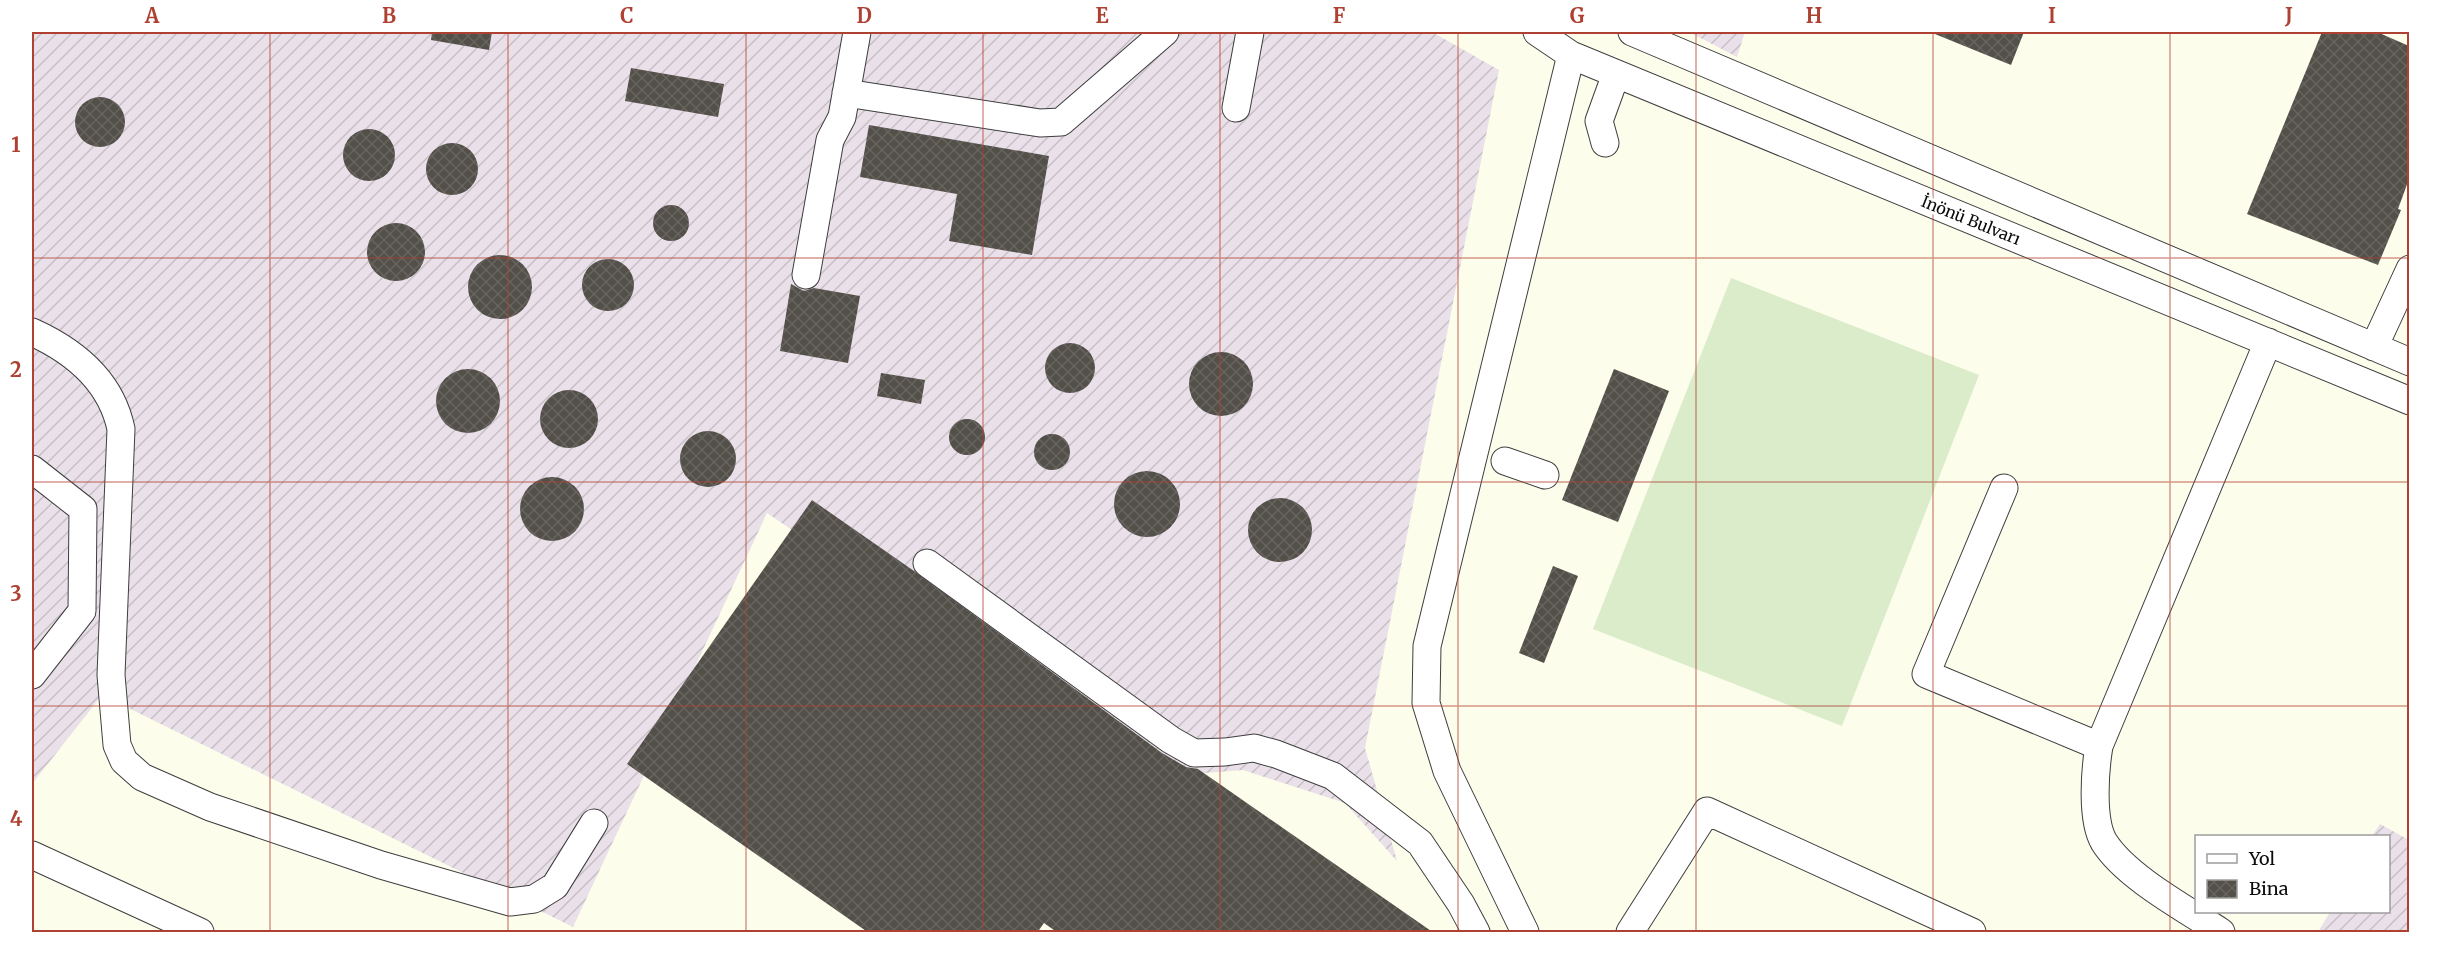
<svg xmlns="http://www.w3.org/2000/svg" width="2441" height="964" font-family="Merriweather,serif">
<defs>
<pattern id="industrial-furrows" width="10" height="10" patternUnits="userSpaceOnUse" patternTransform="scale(1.5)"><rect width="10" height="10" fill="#eae0e9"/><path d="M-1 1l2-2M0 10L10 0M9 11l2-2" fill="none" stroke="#c7bfc6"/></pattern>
<pattern id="building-cross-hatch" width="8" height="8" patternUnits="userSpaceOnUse" patternTransform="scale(1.5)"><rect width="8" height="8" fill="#534f49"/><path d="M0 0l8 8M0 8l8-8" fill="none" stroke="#67645f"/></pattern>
</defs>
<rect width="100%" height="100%" fill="#fdfdec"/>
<!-- industrial -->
<path fill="url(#industrial-furrows)" d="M 32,32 L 1432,32 L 1499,70 L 1365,748 L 1397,861 L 1345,803 L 1243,770 L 1155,777 L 767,513 L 573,927 L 102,695 L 32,784 Z
M 1689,32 L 1745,32 L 1737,57 Z
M 2380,824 L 2409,840 L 2409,932 L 2318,932 L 2330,912 L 2388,912 L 2388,836 L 2372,836 Z"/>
<!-- pitch -->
<path fill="#daecca" d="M 1731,278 L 1979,375 L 1842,726 L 1593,629 Z"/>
<!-- building -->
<path fill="url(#building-cross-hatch)" d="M 432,32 L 492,32 L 489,50 L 431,40 Z
M 1930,32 L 2024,32 L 2011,65 Z
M 2322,32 L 2377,32 L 2409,46 L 2409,179 L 2398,209 L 2401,210 L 2378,265 L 2247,214 Z
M 631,68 L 724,84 L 718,117 L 625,101 Z
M75 122a25 25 0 1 1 50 0a25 25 0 1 1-50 0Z
M 869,125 L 1049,156 L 1032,255 L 949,241 L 957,194 L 860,177 Z
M343 155a26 26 0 1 1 52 0a26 26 0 1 1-52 0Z
M426 169a26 26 0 1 1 52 0a26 26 0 1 1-52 0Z
M653 223a18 18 0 1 1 36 0a18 18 0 1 1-36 0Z
M367 252a29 29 0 1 1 58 0a29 29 0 1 1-58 0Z
M468 287a32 32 0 1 1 64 0a32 32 0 1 1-64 0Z
M582 285a26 26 0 1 1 52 0a26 26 0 1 1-52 0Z
M 791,284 L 804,291 L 814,288 L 860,296 L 848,363 L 780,351 Z
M1045 368a25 25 0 1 1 50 0a25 25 0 1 1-50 0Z
M1189 384a32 32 0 1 1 64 0a32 32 0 1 1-64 0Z
M 1614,369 L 1669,391 L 1618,522 L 1562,500 Z
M436 401a32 32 0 1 1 64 0a32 32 0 1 1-64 0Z
M 881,373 L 925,380 L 921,404 L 877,396 Z
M540 419a29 29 0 1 1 58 0a29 29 0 1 1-58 0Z
M949 437a18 18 0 1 1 36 0a18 18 0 1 1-36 0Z
M680 459a28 28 0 1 1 56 0a28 28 0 1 1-56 0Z
M1034 452a18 18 0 1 1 36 0a18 18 0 1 1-36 0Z
M1114 504a33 33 0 1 1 66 0a33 33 0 1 1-66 0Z
M520 509a32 32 0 1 1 64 0a32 32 0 1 1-64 0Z
M1248 530a32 32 0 1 1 64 0a32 32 0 1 1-64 0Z
M 812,500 L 914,571 L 1162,753 L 1186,767 L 1198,769 L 1434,933 L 1058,933 L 1044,923 L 1037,933 L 869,933 L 627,764 Z
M 1553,566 L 1578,576 L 1544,663 L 1519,653 Z"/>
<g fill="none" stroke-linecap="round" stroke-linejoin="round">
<defs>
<path id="minor" d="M 1537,32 L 1571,55 L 2410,401
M 1632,32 L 2410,362
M 846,93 L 1040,123 L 1061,122 L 1165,32
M 1236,108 L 1250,32
M 1605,143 L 1599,121 L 1616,74
M 806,275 L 830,140 L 842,117 L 857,32
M 32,332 C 74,351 111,381 121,429 L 111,675 L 117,745 L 124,761 L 142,777 L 210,807 L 381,865 L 510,902 L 534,899 L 555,886 L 594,823
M 2374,347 L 2410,269
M 1505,461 L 1545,475
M 32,469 L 83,509 L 82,611 L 32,675
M 2004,488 L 1926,674 L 2099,746
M 927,563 L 1171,740 L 1194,753 L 1225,752 L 1254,748 L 1276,754 L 1333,776 L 1420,843 L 1461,904 L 1476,932
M 32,855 L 200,932
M 1525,932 L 1447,771 L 1426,703 L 1427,646 L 1571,55
M 1630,932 L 1707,811 L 1972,932
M 2221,932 C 2186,909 2126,877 2104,842 C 2091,820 2095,770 2099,746 L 2268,342"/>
</defs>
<!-- minor casing -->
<use href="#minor" stroke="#3e3e3e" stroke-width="29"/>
<!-- minor -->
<use href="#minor" stroke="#fff" stroke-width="27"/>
</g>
<!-- grid -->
<path fill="none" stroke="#ae4131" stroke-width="1.5" stroke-opacity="0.55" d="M 270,32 L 270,932M 508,32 L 508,932M 746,32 L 746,932M 983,32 L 983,932M 1220,32 L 1220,932M 1458,32 L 1458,932M 1696,32 L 1696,932M 1933,32 L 1933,932M 2170,32 L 2170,932M 32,258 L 2410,258M 32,482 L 2410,482M 32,706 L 2410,706"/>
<g text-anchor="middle" stroke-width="6" stroke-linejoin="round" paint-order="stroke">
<!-- street labels -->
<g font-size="16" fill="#0b0b0b" stroke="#fff">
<text transform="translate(1971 220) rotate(22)" y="6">İnönü Bulvarı</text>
</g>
</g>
<!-- border -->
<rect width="2441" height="964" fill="none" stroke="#ffffff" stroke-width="66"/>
<!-- legend -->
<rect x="2195" y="835" width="195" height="78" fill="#ffffff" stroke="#9d9d9d" stroke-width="1.5"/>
<rect x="2207" y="854" width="30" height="9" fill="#ffffff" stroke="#9d9d9d" stroke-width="1.5"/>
<text x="2249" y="865" font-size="18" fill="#0b0b0b">Yol</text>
<rect x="2207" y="880" width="30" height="18" fill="url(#building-cross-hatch)" stroke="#9d9d9d" stroke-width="1.5"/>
<text x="2249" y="895" font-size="18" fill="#0b0b0b">Bina</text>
<rect x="33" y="33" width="2375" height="898" fill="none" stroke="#ae4131" stroke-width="2"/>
<g font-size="20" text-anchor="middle" font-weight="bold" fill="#ae4131">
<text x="152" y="23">A</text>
<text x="389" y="23">B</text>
<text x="627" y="23">C</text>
<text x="864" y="23">D</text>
<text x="1102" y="23">E</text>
<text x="1339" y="23">F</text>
<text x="1577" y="23">G</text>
<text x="1814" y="23">H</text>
<text x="2052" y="23">I</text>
<text x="2289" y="23">J</text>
<text x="16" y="152">1</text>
<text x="16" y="377">2</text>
<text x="16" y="601">3</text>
<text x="16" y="826">4</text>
</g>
</svg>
